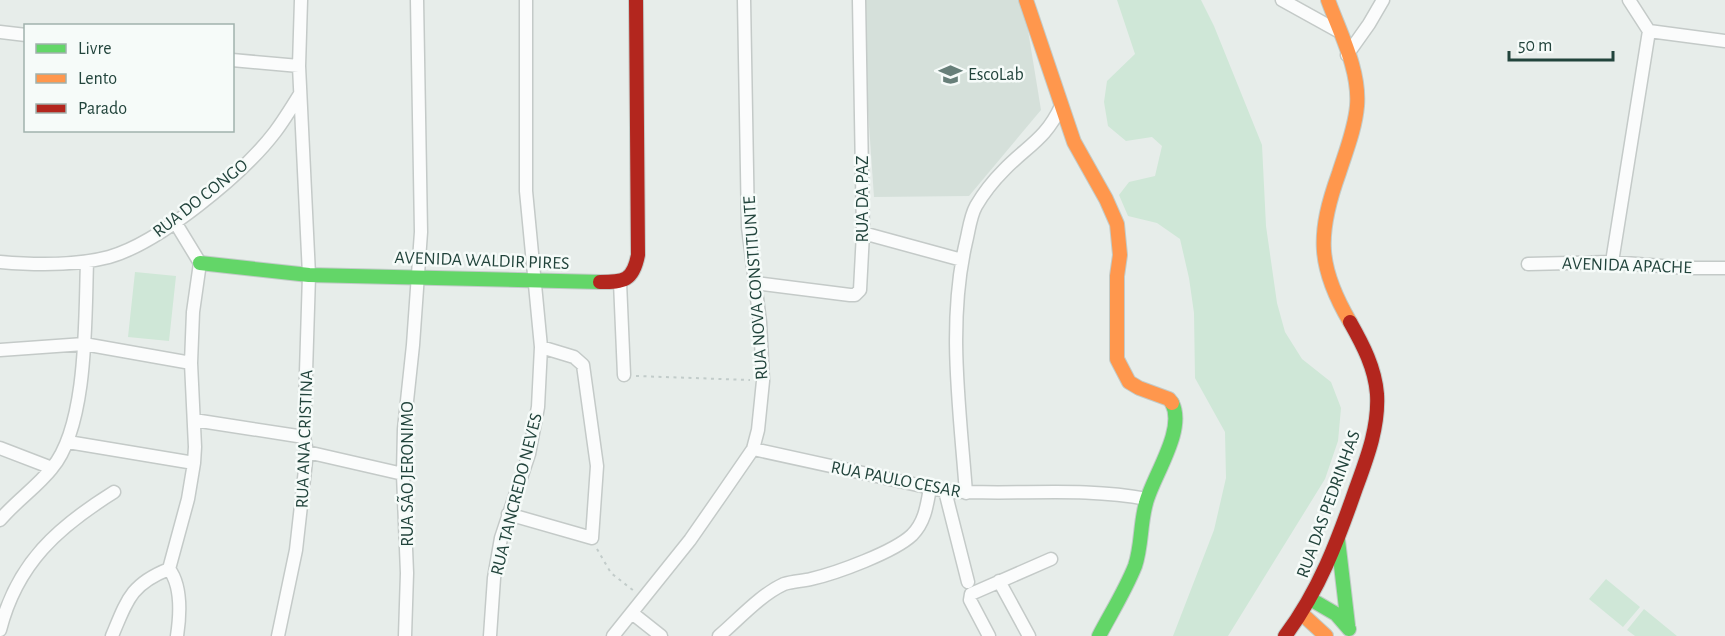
<svg xmlns="http://www.w3.org/2000/svg" width="1725" height="636" font-family="'Alegreya Sans',sans-serif">
<rect width="100%" height="100%" fill="#e7edea"/>
<!-- built -->
<path fill="#d5e0da" d="M 864,0 L 1020,0 L 1025,12 L 1041,110 L 969,196 L 874,197 L 863,38 Z"/>
<!-- green -->
<path fill="#cfe7d7" d="M 1117,0 L 1201,0 L 1214,26 L 1262,145 L 1266,226 L 1277,303 L 1285,332 L 1302,359 L 1331,382 L 1341,408 L 1338,441 L 1325,479 L 1228,636 L 1173,636 L 1214,530 L 1226,478 L 1225,432 L 1195,378 L 1194,313 L 1189,278 L 1180,239 L 1157,223 L 1128,216 L 1119,195 L 1129,182 L 1155,176 L 1162,146 L 1152,137 L 1126,141 L 1108,126 L 1104,102 L 1107,81 L 1135,54 Z
M 135,272 L 176,276 L 169,341 L 128,337 Z
M 1606,579 L 1640,607 L 1623,627 L 1589,599 Z
M 1644,609 L 1677,636 L 1635,636 L 1627,630 Z"/>
<g fill="none" stroke-linecap="round" stroke-linejoin="round">
<defs>
<path id="street" d="M 1282,0 L 1338,31
M 1649,31 L 1725,41
M 0,32 L 26,35
M 1347,55 L 1369,24 L 1383,0
M 232,60 L 299,66
M 175,222 L 200,263 L 193,312 L 191,363 L 195,447 L 194,463 L 188,499 L 169,569 C 182,586 180,616 177,636
M 863,233 L 962,260
M 0,262 C 35,265 75,266 109,257 C 159,243 243,174 275,132 C 284,120 292,107 300,94
M 1612,262 L 1649,31 L 1629,0
M 1528,264 L 1612,262 L 1687,268 L 1725,268
M 620,282 L 624,375
M 755,283 L 850,295 L 855,295 L 860,290 L 863,233 L 859,0
M 0,350 L 84,344 L 191,363
M 194,420 L 304,437
M 68,442 L 194,463
M 0,448 L 52,468
M 753,449 L 945,491 C 1013,496 1079,486 1147,499
M 307,452 L 403,474
M 945,491 L 968,582
M 966,493 C 960,410 947,324 966,242 C 969,230 970,217 976,206 C 983,194 994,180 1004,170 C 1027,146 1046,139 1061,106
M 508,514 L 592,538 L 597,466 L 583,365 L 574,357 L 541,347
M 0,520 C 16,501 37,487 52,468 C 88,425 85,317 87,262
M 999,581 L 1029,636
M 632,613 L 661,636
M 0,630 C 17,563 58,527 114,492
M 112,636 C 127,600 131,584 169,569
M 278,636 L 296,550 L 307,452 L 304,437 L 309,275 L 299,66 L 301,0
M 405,636 L 407,573 L 403,474 L 404,429 L 413,345 L 421,232 L 417,0
M 490,636 L 494,578 L 501,538 L 529,454 L 538,407 L 541,347 L 526,191 L 526,0
M 613,636 L 690,540 L 722,494 L 753,449 L 758,430 L 763,381 L 760,322 L 748,227 L 744,0
M 719,636 C 739,619 760,595 784,584 C 793,581 803,581 811,579 C 837,573 894,552 912,535 C 925,522 927,505 930,488
M 989,636 L 970,600 L 971,594 L 1051,559"/>
<path id="fast" d="M 200,263 L 309,275 L 600,282
M 1338,540 L 1348,625
M 1312,600 L 1336,614 L 1349,629
M 1099,636 C 1111,613 1125,591 1135,566 C 1142,545 1140,524 1146,503 C 1153,476 1186,430 1172,403"/>
<path id="slow" d="M 1026,0 L 1074,142 L 1106,199 L 1117,224 L 1120,255 L 1117,276 L 1117,359 L 1129,382 L 1139,388 L 1169,399 L 1172,403
M 1328,0 C 1340,33 1360,70 1357,106 C 1355,129 1346,151 1339,173 C 1317,234 1317,266 1350,322
M 1302,614 L 1326,636"/>
<path id="jam" d="M 600,282 C 624,282 633,281 638,255 L 636,0
M 1285,636 C 1319,591 1338,540 1356,488 C 1367,458 1379,427 1377,394 C 1375,368 1363,345 1350,322"/>
</defs>
<!-- street casing -->
<use href="#street" stroke="#c4cac8" stroke-width="15"/>
<!-- fast casing -->
<use href="#fast" stroke="#c2cbc8" stroke-width="16"/>
<!-- slow casing -->
<use href="#slow" stroke="#c2cbc8" stroke-width="16"/>
<!-- jam casing -->
<use href="#jam" stroke="#c2cbc8" stroke-width="16"/>
<!-- path -->
<path stroke="#c2ccca" stroke-width="2" stroke-dasharray="3 4.5" stroke-linecap="butt" d="M 636,376 L 750,380
M 597,549 L 611,573 L 634,591"/>
<!-- street -->
<use href="#street" stroke="#fbfcfc" stroke-width="12"/>
<!-- fast -->
<use href="#fast" stroke="#63d668" stroke-width="14"/>
<!-- slow -->
<use href="#slow" stroke="#ff974d" stroke-width="14"/>
<!-- jam -->
<use href="#jam" stroke="#b3261e" stroke-width="14"/>
</g>
<!-- icons -->
<defs>
<symbol id="university-bare" viewBox="-9 -9 18 18"><path d="M0-5L7-2L0 1L-7-2ZM-4 1L0 2.5L4 1V4Q0 6-4 4Z" fill="#677f79" stroke="#f6fbf9" stroke-width="2.5" paint-order="stroke"/></symbol>
</defs>
<g fill-rule="evenodd">
<use href="#university-bare" x="934" y="58" width="33" height="33"/>
</g>
<g text-anchor="middle" stroke-width="5" stroke-linejoin="round" paint-order="stroke">
<!-- poi labels -->
<g font-size="18" fill="#22443c" stroke="#f6fbf9" text-anchor="start">
<text x="968" y="80">EscoLab</text>
</g>
<!-- street labels -->
<g font-size="18" fill="#22443c" stroke="#f6fbf9">
<text transform="translate(200 198) rotate(-38)" y="6">RUA DO CONGO</text>
<text transform="translate(862 199) rotate(-90)" y="6">RUA DA PAZ</text>
<text transform="translate(482 260) rotate(2)" y="6">AVENIDA WALDIR PIRES</text>
<text transform="translate(1627 265) rotate(2)" y="6">AVENIDA APACHE</text>
<text transform="translate(755 288) rotate(-94)" y="6">RUA NOVA CONSTITUNTE</text>
<text transform="translate(304 439) rotate(-88)" y="6">RUA ANA CRISTINA</text>
<text transform="translate(407 474) rotate(-90)" y="6">RUA SÃO JERONIMO</text>
<text transform="translate(896 479) rotate(11)" y="6">RUA PAULO CESAR</text>
<text transform="translate(516 494) rotate(-76)" y="6">RUA TANCREDO NEVES</text>
<text transform="translate(1328 504) rotate(-70)" y="6">RUA DAS PEDRINHAS</text>
</g>
</g>
<!-- legend -->
<rect x="24" y="24" width="210" height="108" fill="#f6fbf9" stroke="#a1b2ad" stroke-width="1.5"/>
<rect x="36" y="44" width="30" height="9" fill="#63d668" stroke="#a1b2ad" stroke-width="1.5"/>
<text x="78" y="54" font-size="18" fill="#22443c">Livre</text>
<rect x="36" y="74" width="30" height="9" fill="#ff974d" stroke="#a1b2ad" stroke-width="1.5"/>
<text x="78" y="84" font-size="18" fill="#22443c">Lento</text>
<rect x="36" y="104" width="30" height="9" fill="#b3261e" stroke="#a1b2ad" stroke-width="1.5"/>
<text x="78" y="114" font-size="18" fill="#22443c">Parado</text>
<!-- scale -->
<path d="M1509 51v9h104v-9" fill="none" stroke="#22443c" stroke-width="3"/>
<text x="1518" y="51" font-size="18" fill="#22443c" stroke="#f6fbf9" stroke-width="4.5" paint-order="stroke">50 m</text>
</svg>
